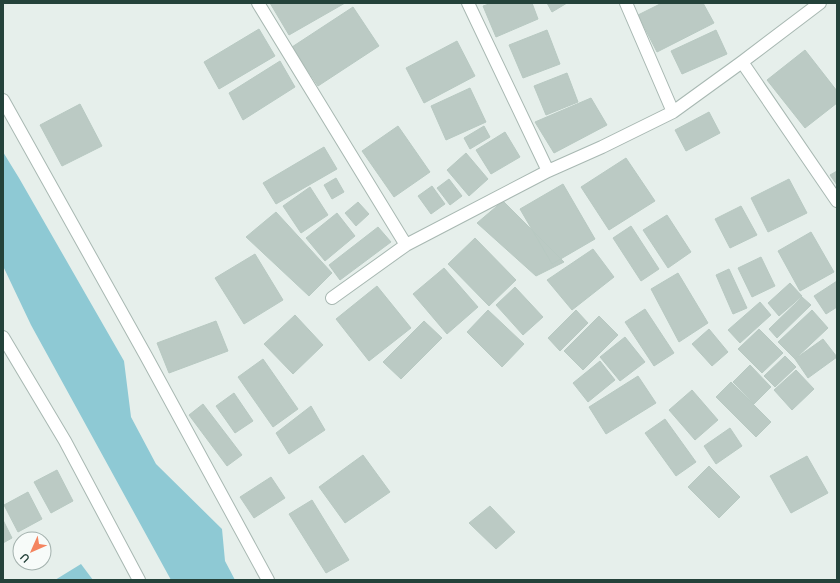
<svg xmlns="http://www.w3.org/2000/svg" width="840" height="583" font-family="Manrope,sans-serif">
<rect width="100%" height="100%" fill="#e6efeb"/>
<!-- water -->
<path fill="#8ec9d4" d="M 3,152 L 19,178 L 124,361 L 131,417 L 156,464 L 222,529 L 225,561 L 235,580 L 171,580 L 31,325 L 3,266 Z
M 81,564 L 93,580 L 55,580 Z"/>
<!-- building -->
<path fill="#bbcac4" stroke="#b8c9c2" d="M 270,3 L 345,3 L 289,35 Z
M 492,3 L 532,3 L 538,19 L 496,37 L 483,6 Z
M 547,3 L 567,3 L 552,12 Z
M 662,3 L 703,3 L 714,23 L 657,52 L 638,15 Z
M 353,7 L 379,46 L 318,86 L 292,47 Z
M 259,29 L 275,56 L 219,89 L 204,62 Z
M 547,30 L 560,64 L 523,78 L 509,45 Z
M 716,30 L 727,54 L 682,74 L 671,51 Z
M 457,41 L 475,76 L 424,103 L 406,68 Z
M 805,50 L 837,91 L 837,103 L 805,128 L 767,80 Z
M 280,61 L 295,87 L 243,120 L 229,93 Z
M 567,73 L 578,102 L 546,115 L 534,86 Z
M 470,88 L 486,122 L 446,140 L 431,106 Z
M 591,98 L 607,125 L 554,153 L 535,122 Z
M 80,104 L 102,146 L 62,166 L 40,125 Z
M 709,112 L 720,133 L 686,151 L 675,130 Z
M 398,126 L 430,172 L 394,197 L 362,151 Z
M 484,126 L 490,137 L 470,149 L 464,138 Z
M 505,132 L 520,157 L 491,174 L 476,150 Z
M 324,147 L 337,169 L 276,204 L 263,183 Z
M 466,153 L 488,179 L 469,196 L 447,170 Z
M 626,158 L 655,201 L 609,230 L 581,187 Z
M 837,171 L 837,185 L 830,175 Z
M 336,178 L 344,192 L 332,199 L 324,185 Z
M 449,179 L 462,196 L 450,205 L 437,188 Z
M 789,179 L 807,213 L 768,232 L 751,198 Z
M 563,184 L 595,239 L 552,264 L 520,209 Z
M 432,186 L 445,204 L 431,214 L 418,196 Z
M 310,187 L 328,215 L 301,233 L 283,206 Z
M 503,201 L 564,262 L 536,276 L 477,223 Z
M 358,202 L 369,214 L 356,226 L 345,213 Z
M 741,206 L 757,235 L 730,248 L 715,219 Z
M 276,212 L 332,273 L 309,296 L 246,237 Z
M 337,213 L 355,236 L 325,261 L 306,238 Z
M 667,215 L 691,252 L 668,268 L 643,230 Z
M 631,226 L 659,269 L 641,281 L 613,238 Z
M 378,227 L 391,242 L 340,280 L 329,265 Z
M 811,232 L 834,272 L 800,291 L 778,251 Z
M 475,238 L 516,280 L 489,306 L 448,264 Z
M 593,249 L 614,277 L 572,310 L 547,280 Z
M 255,254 L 283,300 L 244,324 L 215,278 Z
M 761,257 L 775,286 L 752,297 L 738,268 Z
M 444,268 L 478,307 L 447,334 L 413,294 Z
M 729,269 L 747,308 L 733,314 L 716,275 Z
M 678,273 L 708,323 L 679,342 L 651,289 Z
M 837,281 L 837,307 L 826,314 L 814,296 Z
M 790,283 L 802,296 L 779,316 L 768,303 Z
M 377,286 L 411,328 L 369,361 L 336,319 Z
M 515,287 L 543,317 L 523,335 L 496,305 Z
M 802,297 L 811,305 L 777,338 L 769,329 Z
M 760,302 L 771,315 L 740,343 L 728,330 Z
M 645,309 L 674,353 L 654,366 L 625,322 Z
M 488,310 L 524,344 L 502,367 L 467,332 Z
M 576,310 L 588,323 L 560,351 L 548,338 Z
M 812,310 L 828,328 L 795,359 L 778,342 Z
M 295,315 L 323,345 L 293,374 L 264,344 Z
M 599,316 L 618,335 L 583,370 L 564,351 Z
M 216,321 L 228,351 L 169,373 L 157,343 Z
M 424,321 L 442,338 L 401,379 L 383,362 Z
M 709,329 L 728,352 L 712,366 L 692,344 Z
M 759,329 L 783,353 L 762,373 L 738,349 Z
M 625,337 L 645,362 L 620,381 L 600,357 Z
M 823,339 L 837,357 L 808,378 L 795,359 Z
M 785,356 L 796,367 L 775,387 L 764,376 Z
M 263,359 L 298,409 L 273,427 L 238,377 Z
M 600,361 L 615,380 L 588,402 L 573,383 Z
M 750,365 L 771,387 L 754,404 L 733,382 Z
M 796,370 L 814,389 L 792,410 L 774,390 Z
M 638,376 L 656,403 L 606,434 L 589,407 Z
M 731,382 L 771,422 L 756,437 L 716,397 Z
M 692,390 L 718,420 L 695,440 L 669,410 Z
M 234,393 L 253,421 L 235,433 L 216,406 Z
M 203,404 L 242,455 L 227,466 L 189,415 Z
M 311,406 L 325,430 L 289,454 L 276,433 Z
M 665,419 L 696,462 L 676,476 L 645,433 Z
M 730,428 L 742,446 L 716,464 L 704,446 Z
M 363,455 L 390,492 L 345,523 L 319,487 Z
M 807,456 L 828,493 L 791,513 L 770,476 Z
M 709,466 L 740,497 L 719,518 L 688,487 Z
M 57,470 L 73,501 L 51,513 L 34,482 Z
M 271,477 L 285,498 L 254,518 L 240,497 Z
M 28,492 L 42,519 L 18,532 L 4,505 Z
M 312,500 L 349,560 L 326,573 L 289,514 Z
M 490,506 L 515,532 L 496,549 L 469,523 Z
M 3,520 L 12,538 L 3,543 Z"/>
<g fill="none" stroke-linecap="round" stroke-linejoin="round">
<defs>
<path id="minor" d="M 258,3 L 406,245
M 468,3 L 548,171
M 626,3 L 673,112
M 742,62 L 837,201
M 3,100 L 146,356 L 268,580
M 332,298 L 406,245 L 548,171 L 602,147 L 673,112 L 742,62 L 820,3
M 3,337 L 65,441 L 139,580"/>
</defs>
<!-- minor casing -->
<use href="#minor" stroke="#a8b8b2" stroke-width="14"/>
<!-- minor -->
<use href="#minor" stroke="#fff" stroke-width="12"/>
</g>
<!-- border -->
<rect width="840" height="583" fill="none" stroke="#24423a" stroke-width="8"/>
<!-- north arrow -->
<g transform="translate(32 551) rotate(225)"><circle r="19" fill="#f7fbf9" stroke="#a3b1ad"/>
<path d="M0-3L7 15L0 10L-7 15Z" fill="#f4845f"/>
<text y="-6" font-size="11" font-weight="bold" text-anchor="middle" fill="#24423a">U</text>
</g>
</svg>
